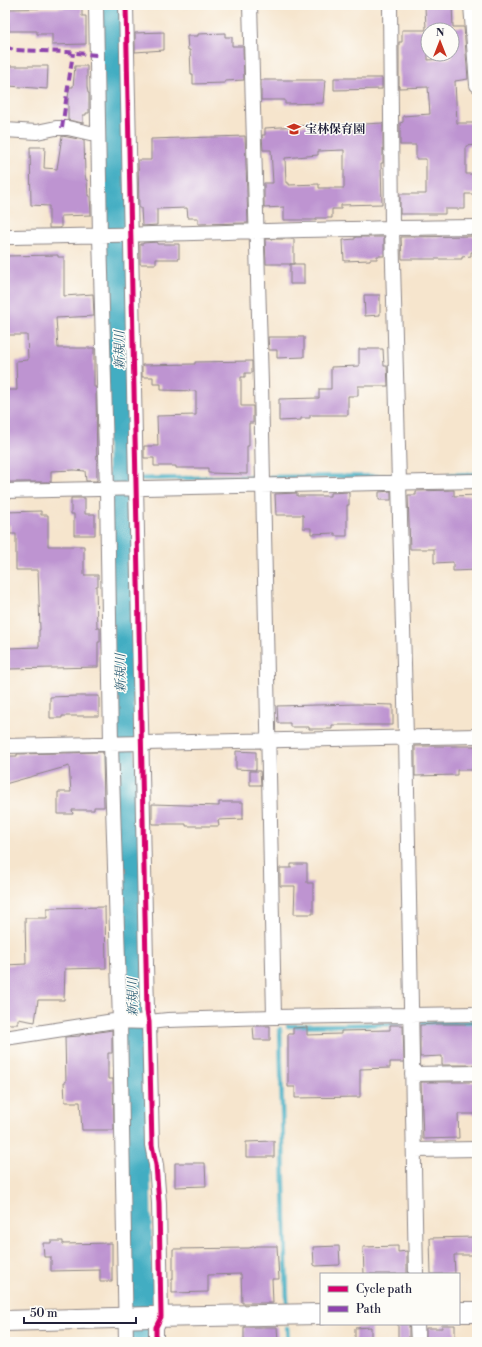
<svg xmlns="http://www.w3.org/2000/svg" width="482" height="1347" font-family="'Libre Bodoni','Noto Serif JP',serif">
<rect width="100%" height="100%" fill="#fdfcf7"/>
<filter id="ink" filterUnits="userSpaceOnUse"><feTurbulence type="fractalNoise" baseFrequency=".025" numOctaves="2"/><feDisplacementMap in="SourceGraphic" scale="8" xChannelSelector="R" yChannelSelector="G"/><feConvolveMatrix kernelMatrix="1 2 1 2 8 2 1 2 1" color-interpolation-filters="sRGB"/></filter>
<filter id="wash" filterUnits="userSpaceOnUse"><feTurbulence type="fractalNoise" baseFrequency=".012" numOctaves="4" result="noise"/><feDisplacementMap in="SourceGraphic" scale="16" xChannelSelector="R" yChannelSelector="G"/><feGaussianBlur stdDeviation="0.9" result="paint"/><feColorMatrix in="noise" values="0 0 0 0 0 0 0 0 0 0 0 0 0 0 0 0 0 1.4 0 .05"/><feComposite in="paint" operator="in"/></filter>
<g filter="url(#wash)">
<rect width="100%" height="100%" fill="#f6e5cd"/>
<g fill="none" stroke-linecap="round" stroke-linejoin="round">
<!-- stream -->
<path stroke="#43adc2" stroke-width="4.5" d="M 449,475 L 477,474
M 270,477 L 391,476
M 122,479 L 256,477
M 422,1023 L 477,1022
M 288,1026 L 400,1024
M 280,1029 L 287,1301
M 287,1328 L 288,1342"/>
<!-- river -->
<path stroke="#43adc2" stroke-width="27" d="M 111,5 L 124,584 L 119,620 L 122,763 L 128,803 L 141,1342"/>
</g>
<g id="blocks">
<!-- building -->
<path fill="#be94d1" fill-rule="evenodd" d="M 64,5 L 82,5 L 82,16 L 86,16 L 86,44 L 52,45 L 52,34 L 37,34 L 37,31 L 9,31 L 8,9 L 64,8 Z
M 452,5 L 453,27 L 464,27 L 468,79 L 455,81 L 457,123 L 476,123 L 476,145 L 466,146 L 466,174 L 476,174 L 477,176 L 477,194 L 465,194 L 465,209 L 445,209 L 445,214 L 400,214 L 400,194 L 426,194 L 426,159 L 416,159 L 416,145 L 400,145 L 400,123 L 403,122 L 403,116 L 430,114 L 428,87 L 399,88 L 399,42 L 402,42 L 402,30 L 426,30 L 425,6 ZM 428,30 L 452,30 L 452,58 L 428,60 Z
M 164,32 L 164,50 L 135,52 L 135,33 Z
M 225,33 L 225,37 L 232,37 L 232,46 L 243,46 L 244,80 L 225,81 L 225,83 L 193,84 L 193,74 L 191,74 L 190,50 L 188,50 L 187,36 L 198,36 L 198,34 Z
M 10,66 L 48,66 L 47,89 L 9,86 Z
M 75,66 L 87,66 L 87,87 L 88,93 L 89,93 L 89,113 L 86,113 L 86,115 L 83,115 L 83,123 L 68,120 L 68,97 L 70,87 L 73,87 Z
M 334,78 L 382,78 L 382,89 L 334,90 Z
M 261,80 L 325,80 L 323,103 L 285,104 L 285,100 L 261,100 Z
M 383,123 L 383,163 L 381,163 L 382,204 L 341,205 L 341,209 L 332,209 L 332,218 L 316,218 L 316,220 L 284,220 L 284,207 L 264,208 L 264,183 L 273,183 L 271,150 L 263,150 L 262,135 L 265,135 L 265,128 L 311,125 L 311,126 L 340,125 L 340,130 L 364,130 L 364,124 ZM 344,150 L 344,188 L 319,188 L 319,184 L 289,185 L 289,183 L 286,183 L 285,158 L 318,155 L 318,151 Z
M 62,136 L 84,140 L 85,174 L 86,180 L 87,180 L 88,196 L 90,196 L 91,215 L 61,216 L 61,228 L 49,228 L 49,206 L 31,205 L 30,147 L 45,147 L 44,168 L 57,169 Z
M 245,136 L 248,223 L 198,224 L 198,218 L 188,218 L 187,208 L 157,209 L 157,225 L 142,226 L 141,208 L 139,208 L 138,160 L 151,160 L 151,139 Z
M 477,236 L 477,252 L 471,252 L 471,256 L 462,257 L 462,259 L 402,259 L 401,237 Z
M 355,237 L 384,237 L 384,256 L 377,256 L 377,259 L 370,259 L 370,260 L 344,261 L 343,240 L 355,239 Z
M 265,239 L 294,239 L 294,264 L 266,264 Z
M 157,242 L 157,244 L 179,244 L 179,259 L 156,259 L 156,264 L 140,264 L 140,244 L 143,244 L 143,243 Z
M 58,255 L 58,257 L 64,257 L 64,296 L 93,294 L 94,316 L 56,318 L 58,348 L 94,348 L 94,387 L 96,387 L 97,481 L 86,481 L 85,471 L 74,470 L 51,471 L 51,482 L 5,482 L 5,390 L 17,390 L 16,361 L 28,360 L 27,335 L 7,335 L 8,324 L 5,324 L 5,256 Z
M 290,264 L 304,264 L 304,284 L 290,284 Z
M 364,295 L 380,295 L 380,315 L 365,316 Z
M 268,337 L 304,337 L 304,357 L 277,358 L 277,350 L 269,350 Z
M 359,349 L 383,349 L 384,366 L 387,366 L 388,386 L 358,386 L 358,396 L 348,396 L 348,415 L 310,415 L 310,418 L 301,418 L 301,420 L 279,421 L 279,399 L 319,398 L 319,389 L 331,389 L 331,367 L 359,366 Z
M 252,361 L 252,373 L 245,373 L 245,377 L 241,377 L 241,406 L 253,406 L 253,423 L 249,423 L 249,446 L 247,446 L 247,474 L 208,473 L 208,468 L 176,468 L 176,466 L 154,466 L 154,458 L 144,458 L 144,446 L 158,446 L 157,416 L 196,415 L 196,391 L 161,390 L 161,384 L 153,384 L 153,377 L 142,377 L 142,365 L 195,364 L 195,362 Z
M 454,490 L 454,496 L 477,495 L 477,570 L 453,571 L 453,562 L 434,563 L 434,549 L 410,549 L 408,495 L 416,495 L 416,491 Z
M 391,491 L 391,500 L 379,500 L 379,492 Z
M 349,492 L 349,505 L 347,505 L 347,536 L 335,536 L 335,533 L 311,534 L 311,528 L 303,528 L 303,515 L 276,515 L 275,494 L 297,493 L 297,496 L 330,496 L 330,493 Z
M 71,498 L 85,498 L 85,514 L 95,514 L 95,535 L 74,535 L 74,514 L 71,514 Z
M 41,511 L 41,515 L 48,515 L 48,546 L 84,546 L 84,575 L 98,575 L 98,586 L 96,586 L 97,628 L 100,628 L 100,642 L 98,642 L 98,667 L 9,669 L 9,648 L 39,647 L 39,630 L 40,630 L 38,570 L 16,570 L 16,534 L 10,534 L 10,525 L 5,525 L 5,512 Z
M 77,696 L 99,696 L 99,716 L 62,716 L 62,718 L 50,718 L 50,697 Z
M 357,704 L 393,705 L 393,725 L 332,725 L 332,729 L 309,729 L 309,727 L 290,727 L 290,723 L 278,723 L 277,706 Z
M 415,746 L 477,746 L 477,770 L 457,770 L 457,775 L 415,776 Z
M 236,751 L 256,752 L 256,770 L 236,769 Z
M 103,752 L 104,807 L 94,807 L 94,810 L 72,810 L 73,814 L 58,814 L 58,792 L 71,792 L 69,766 L 5,784 L 5,756 L 17,756 L 17,754 Z
M 250,771 L 260,771 L 261,785 L 250,785 Z
M 219,802 L 243,802 L 243,819 L 218,820 L 219,826 L 186,826 L 186,824 L 152,824 L 152,804 L 219,806 Z
M 291,864 L 307,864 L 307,883 L 313,883 L 313,914 L 294,914 L 295,886 L 280,886 L 280,868 L 291,868 Z
M 105,907 L 106,968 L 65,969 L 64,1000 L 38,1000 L 35,1022 L 18,1019 L 18,1024 L 5,1024 L 5,965 L 26,964 L 25,918 L 47,918 L 47,908 Z
M 435,1024 L 477,1024 L 476,1065 L 442,1065 L 442,1056 L 420,1057 L 420,1025 Z
M 390,1025 L 403,1025 L 404,1062 L 390,1062 L 390,1068 L 360,1069 L 360,1097 L 295,1098 L 295,1087 L 288,1087 L 288,1034 L 293,1034 L 293,1028 L 307,1027 L 307,1035 L 341,1034 L 341,1031 L 390,1030 Z
M 253,1026 L 270,1026 L 270,1040 L 254,1040 Z
M 112,1030 L 112,1053 L 108,1053 L 108,1079 L 113,1079 L 114,1130 L 82,1130 L 80,1102 L 65,1102 L 64,1082 L 66,1082 L 65,1037 L 80,1036 L 80,1035 Z
M 421,1082 L 477,1082 L 477,1114 L 458,1114 L 459,1138 L 423,1139 Z
M 274,1141 L 274,1157 L 246,1157 L 246,1142 Z
M 175,1163 L 205,1163 L 206,1186 L 175,1187 Z
M 474,1237 L 474,1255 L 454,1255 L 455,1274 L 431,1274 L 430,1238 Z
M 51,1241 L 63,1241 L 63,1244 L 112,1243 L 112,1281 L 100,1281 L 100,1270 L 51,1271 L 51,1257 L 44,1257 L 43,1243 L 51,1243 Z
M 257,1246 L 277,1246 L 279,1279 L 272,1279 L 273,1303 L 242,1303 L 241,1274 L 208,1275 L 208,1292 L 172,1293 L 172,1279 L 173,1279 L 173,1249 L 249,1248 Z
M 339,1246 L 340,1264 L 339,1265 L 316,1266 L 314,1265 L 313,1247 Z
M 398,1246 L 398,1252 L 407,1251 L 407,1274 L 364,1274 L 363,1247 Z
M 398,1324 L 409,1324 L 409,1342 L 398,1342 Z
M 442,1325 L 455,1325 L 455,1342 L 426,1342 L 426,1328 L 442,1328 Z
M 244,1327 L 277,1327 L 278,1342 L 244,1342 Z
M 371,1327 L 371,1342 L 355,1342 L 355,1328 Z"/>
</g>
</g>
<g filter="url(#ink)">
<use href="#blocks" fill-opacity="0" stroke="#8c8484" stroke-width="1"/>
<g fill="none" stroke-linecap="round" stroke-linejoin="round">
<defs>
<path id="street" d="M 96,5 L 100,236 L 107,490 L 111,744 L 120,1022 L 126,1342
M 126,5 L 147,1011 L 149,1022 L 152,1145 L 156,1165 L 159,1203 L 161,1317 L 156,1327 L 156,1342
M 250,5 L 261,384 L 274,1017
M 390,5 L 392,228 L 406,737 L 416,1274
M 471,5 L 477,85
M 5,130 L 37,132 L 56,128 L 68,128 L 90,133 L 98,133
M 5,237 C 162,235 320,228 477,227
M 5,491 L 477,481
M 5,746 L 477,736
M 5,1038 L 114,1021 L 149,1022 L 168,1020 L 274,1017 L 477,1014
M 412,1074 L 477,1073
M 415,1150 L 477,1149
M 417,1324 L 418,1342"/>
<path id="secondary" d="M 459,1312 L 477,1312
M 5,1321 L 151,1317 L 321,1314"/>
</defs>
<!-- street casing -->
<use href="#street" stroke="#8c8484" stroke-width="16"/>
<!-- secondary casing -->
<use href="#secondary" stroke="#8c8484" stroke-width="22"/>
<!-- street -->
<use href="#street" stroke="#fff" stroke-width="14"/>
<!-- secondary -->
<use href="#secondary" stroke="#fff" stroke-width="20"/>
<!-- quiet -->
<path stroke="#8e44ad" stroke-width="4" stroke-dasharray="8 4" stroke-linecap="butt" d="M 5,47 L 14,50 L 67,52 L 97,55
M 62,128 L 73,53"/>
<defs>
<path id="cycleway" d="M 126,5 L 147,1011 L 149,1022 L 152,1145 L 156,1165 L 159,1203 L 161,1317 L 156,1327 L 156,1342"/>
</defs>
<!-- cycleway casing -->
<use href="#cycleway" stroke="#fdfcf7" stroke-width="8"/>
<!-- cycleway -->
<use href="#cycleway" stroke="#d6006c" stroke-width="5"/>
</g>
</g>
<!-- icons -->
<defs>
<symbol id="school-bare" viewBox="-9 -9 18 18"><path d="M0-5L7-2L0 1L-7-2ZM-4 1L0 2.5L4 1V4Q0 6-4 4Z" fill="#c8321e" stroke="#fdfcf7" stroke-width="2.5" paint-order="stroke"/></symbol>
</defs>
<g fill-rule="evenodd">
<use href="#school-bare" x="284" y="119" width="20" height="20"/>
</g>
<g text-anchor="middle" stroke-width="3" stroke-linejoin="round" paint-order="stroke">
<!-- poi labels -->
<g font-size="12" font-weight="bold" fill="#22223b" stroke="#fdfcf7" text-anchor="start">
<text x="305" y="133">宝林保育園</text>
</g>
<!-- water labels -->
<g font-size="13" font-style="italic" fill="#316178" stroke="#fdfcf7">
<text transform="translate(119 350) rotate(-91)" y="5">新規川</text>
<text transform="translate(120 673) rotate(-91)" y="5">新規川</text>
<text transform="translate(132 997) rotate(-91)" y="5">新規川</text>
</g>
</g>
<!-- margin -->
<rect width="482" height="1347" fill="none" stroke="#fdfcf7" stroke-width="20"/>
<!-- legend -->
<rect x="320" y="1273" width="140" height="52" fill="#fdfcf7" stroke="#a5a5ac"/>
<rect x="328" y="1286" width="20" height="6" fill="#d6006c" stroke="#a5a5ac"/>
<text x="356" y="1293" font-size="12" fill="#22223b">Cycle path</text>
<rect x="328" y="1306" width="20" height="6" fill="#8e44ad" stroke="#a5a5ac"/>
<text x="356" y="1313" font-size="12" fill="#22223b">Path</text>
<!-- north arrow -->
<g transform="translate(440 42)"><circle r="19" fill="#fdfcf7" stroke="#a5a5ac"/>
<path d="M0-3L7 15L0 10L-7 15Z" fill="#c8321e"/>
<text y="-6" font-size="11" font-weight="bold" text-anchor="middle" fill="#22223b">N</text>
</g>
<!-- scale -->
<path d="M24 1317v6h112v-6" fill="none" stroke="#22223b" stroke-width="2"/>
<text x="30" y="1317" font-size="12" fill="#22223b" stroke="#fdfcf7" stroke-width="3" paint-order="stroke">50 m</text>
</svg>
